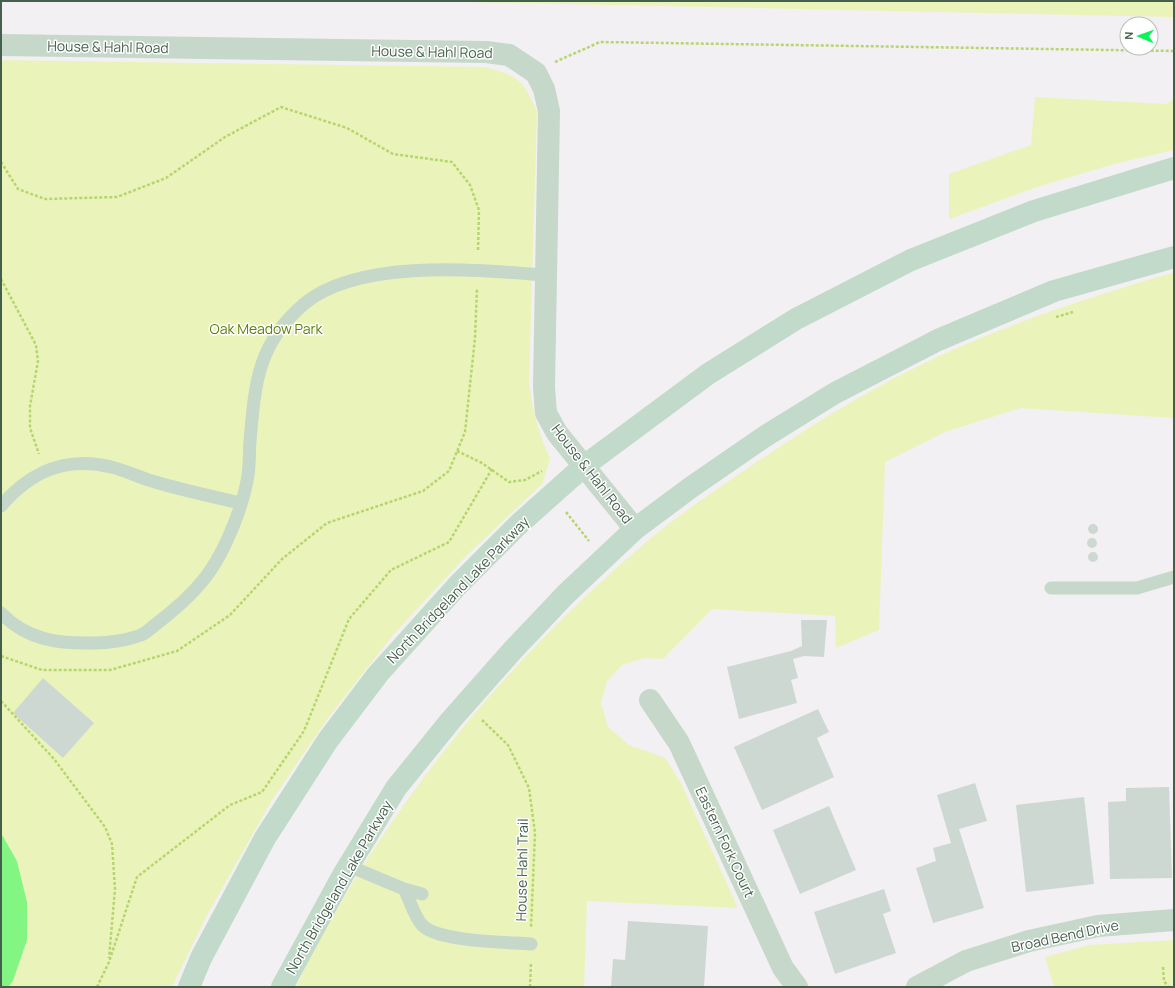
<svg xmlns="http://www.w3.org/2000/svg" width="1175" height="988" font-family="Manrope,sans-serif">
<rect width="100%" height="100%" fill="#f2f0f2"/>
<!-- green -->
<path fill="#eaf4ba" d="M 420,1 L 1174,1 L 1174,17 Z
M 1,60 L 486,67 C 520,77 522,79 537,111 L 529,384 C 533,410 538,433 550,458 L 543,483 L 466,556 L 393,635 L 328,718 L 272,800 L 206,917 L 172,987 L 8,987 L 13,981 L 27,940 L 27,902 L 17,861 L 1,833 Z
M 1035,97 L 1166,104 L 1174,99 L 1174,150 L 1114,164 L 1037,187 L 949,219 L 949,174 L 1031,145 Z
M 1174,273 L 1174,418 L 1020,408 L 945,432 L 885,462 L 879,630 L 836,648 L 835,616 L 712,609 L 663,659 L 644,658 L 622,665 L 607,681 L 601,703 L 608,727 L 629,745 L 665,758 L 681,783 L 738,908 L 587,901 L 584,987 L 296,987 C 312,952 332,918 352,884 C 430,755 531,640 645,543 C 679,514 717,489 754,464 C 787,442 820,420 853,401 C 933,354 1019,320 1106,293 C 1129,286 1151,278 1174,273 Z
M 1174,940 L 1174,987 L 1054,987 L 1045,957 L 1089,945 Z"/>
<!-- water -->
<path fill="#83f583" d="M 1,833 L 17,861 L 27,902 L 27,940 L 13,981 L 8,987 L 1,987 Z"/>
<!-- building -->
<path fill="#ced8d2" d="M1088 529a5 5 0 1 1 10 0a5 5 0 1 1-10 0Z
M1087 543a5 5 0 1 1 10 0a5 5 0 1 1-10 0Z
M1088 557a5 5 0 1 1 10 0a5 5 0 1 1-10 0Z
M 801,620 L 827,620 L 824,657 L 804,656 L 793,659 L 798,678 L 791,680 L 797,703 L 739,719 L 727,667 L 791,651 L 802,646 Z
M 43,678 L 94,723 L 63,758 L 13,713 Z
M 818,709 L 829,732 L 817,738 L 834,777 L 762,810 L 734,747 Z
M 975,783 L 987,821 L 959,829 L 984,908 L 933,923 L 916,868 L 936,861 L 933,848 L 951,843 L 937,795 Z
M 1169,787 L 1172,878 L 1110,879 L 1108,802 L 1126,801 L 1126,788 Z
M 1084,797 L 1094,884 L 1026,892 L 1016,805 Z
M 829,806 L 856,870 L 800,894 L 773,830 Z
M 884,889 L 891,911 L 883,914 L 896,953 L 835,974 L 814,912 Z
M 628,921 L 708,926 L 704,987 L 611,987 L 613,959 L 625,960 Z"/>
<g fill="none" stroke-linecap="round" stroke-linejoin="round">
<!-- path -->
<path stroke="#b7d56f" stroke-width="2.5" stroke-dasharray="3 2" stroke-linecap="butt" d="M 555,62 L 600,42 L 1174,51
M 1,162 L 18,189 L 45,199 L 117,197 L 166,178 L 225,137 L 281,107 L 347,128 L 393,154 L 452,162 L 470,185 L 479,210 L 478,251
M 1,279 L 36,345 L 38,361 L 30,406 L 30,428 L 39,454
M 1056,317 L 1073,312
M 457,451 L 482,463 L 509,482 L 525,480 L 542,471
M 566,512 L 589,541
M 1,656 L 42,670 L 110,670 L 177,651 L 230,615 L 282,559 L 327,523 L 423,491 L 449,471 L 465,432 L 475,338 L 477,288
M 1,701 L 54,759 L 105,827 L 112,844 L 115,889 L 109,958
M 482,720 L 508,745 L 529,788 L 535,833 L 531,927
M 1163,967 L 1164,981 L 1168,987
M 97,987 L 109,962 L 137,877 L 230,805 L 262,792 L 304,731 L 349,619 L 391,570 L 449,542 L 492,469
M 530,987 L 531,962"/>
<!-- service -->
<path stroke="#c5d8ca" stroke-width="13" d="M 1,506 C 31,471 66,456 111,467 C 125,470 138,477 152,481 C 181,490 211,496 240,503
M 1051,588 L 1137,588 L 1174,577
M 1,613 C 27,640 58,644 95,643 C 109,643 128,640 141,635 C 148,632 154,625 160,621 C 178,607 197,590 210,571 C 226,548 242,508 247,481 C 250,468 249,454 250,441 C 255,384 257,344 304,304 C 359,258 478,270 545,275
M 349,866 L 404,889 L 422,894
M 404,889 C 410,900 414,916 422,925 C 438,942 506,942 531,944"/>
<!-- minor -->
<path stroke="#c5d8ca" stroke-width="22" d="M 650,700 L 679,743 L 783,968 L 797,987
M 917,987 L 966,961 L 1029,941 L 1098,926 L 1174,920"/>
<!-- tertiary -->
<path stroke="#c5d8ca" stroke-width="22" d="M 1,45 L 486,52 L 509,55 L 536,73 L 544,89 L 549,111 L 544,387 L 546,413 L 557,433 L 635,529"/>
<!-- secondary -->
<path stroke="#c1dac9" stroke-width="22" d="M 189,987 L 201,958 L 265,838 L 328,740 L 378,674 L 458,585 L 519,524 L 584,466 L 708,374 L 796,319 L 911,260 L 1034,211 L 1174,168
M 282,987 L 343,875 L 396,788 L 451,720 L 512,651 L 566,594 L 635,529 L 690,488 L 764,437 L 835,393 L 938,340 L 1054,291 L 1174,257"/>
</g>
<g text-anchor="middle" stroke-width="3" stroke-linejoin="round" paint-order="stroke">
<!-- street labels -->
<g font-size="14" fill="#465f4c" stroke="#fff">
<text transform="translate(108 47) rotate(1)" y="5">House &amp; Hahl Road</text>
<text transform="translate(432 52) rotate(1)" y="5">House &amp; Hahl Road</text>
<text transform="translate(592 474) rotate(52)" y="5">House &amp; Hahl Road</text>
<text transform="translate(458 590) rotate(-46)" y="5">North Bridgeland Lake Parkway</text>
<text transform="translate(725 842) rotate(65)" y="5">Eastern Fork Court</text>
<text transform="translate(522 870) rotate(-89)" y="5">House Hahl Trail</text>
<text transform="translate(339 887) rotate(-60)" y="5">North Bridgeland Lake Parkway</text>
<text transform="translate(1065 936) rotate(-12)" y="5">Broad Bend Drive</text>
</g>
<!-- park labels -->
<g font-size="14" fill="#5e7d0e" stroke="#fff">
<text x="266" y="334">Oak Meadow Park</text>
</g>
</g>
<!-- border -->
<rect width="1175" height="988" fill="none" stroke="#465f4c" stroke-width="4"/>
<!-- north arrow -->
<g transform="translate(1139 36) rotate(272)"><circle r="19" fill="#ffffff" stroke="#b5bfb7"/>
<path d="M0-3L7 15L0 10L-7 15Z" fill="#07f55b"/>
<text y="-6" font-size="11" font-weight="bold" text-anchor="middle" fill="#465f4c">N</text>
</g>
</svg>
